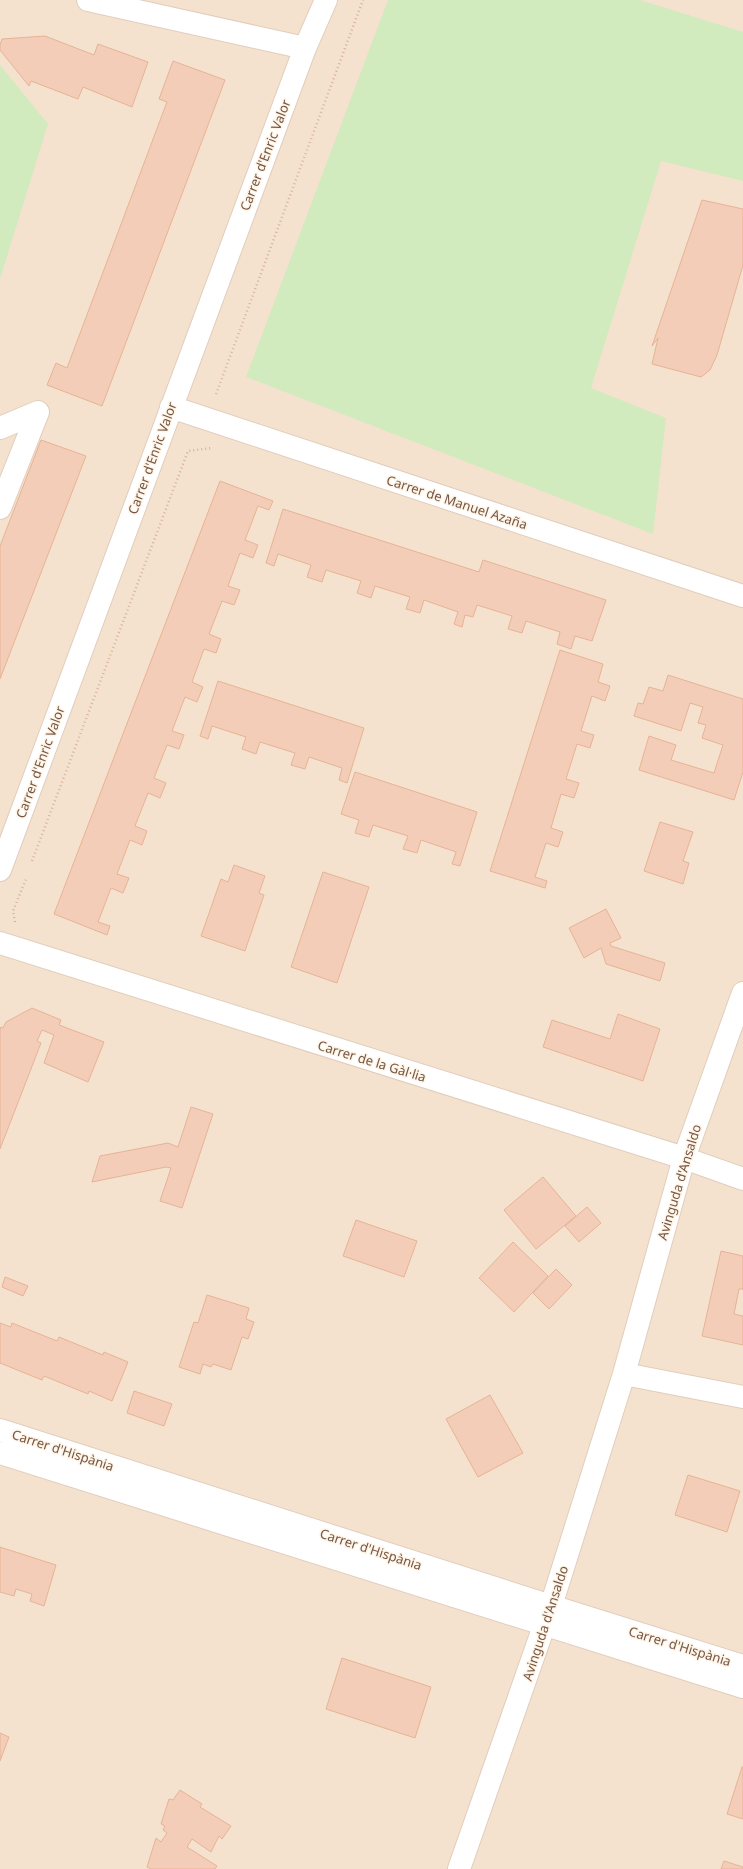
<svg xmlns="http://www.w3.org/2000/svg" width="743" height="1869" font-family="'Noto Sans',sans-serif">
<rect width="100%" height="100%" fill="#fdf1e0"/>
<!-- residential -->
<path fill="#f5e2ce" d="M 0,0 L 743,0 L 743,1869 L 0,1869 Z"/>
<!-- green -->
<path fill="#d1eabe" d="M 388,0 L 640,0 L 743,32 L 743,181 L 661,161 L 591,388 L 666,418 L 653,534 L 246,377 Z
M 0,65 L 48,124 L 0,279 Z"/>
<!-- building -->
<path fill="#f3cdb7" stroke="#e6b396" d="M 45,36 L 94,55 L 98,44 L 148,62 L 132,107 L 83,87 L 78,99 L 31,81 L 29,86 L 0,50 L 0,45 L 2,39 Z
M 173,61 L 225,80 L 102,406 L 47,385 L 56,363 L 67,368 L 167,102 L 159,99 Z
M 702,200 L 743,209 L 743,265 L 717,355 L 710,370 L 701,377 L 652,364 L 658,338 L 652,346 Z
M 41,440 L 86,456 L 0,679 L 0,546 Z
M 220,481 L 273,501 L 269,510 L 258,506 L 245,540 L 258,545 L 253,558 L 240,553 L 228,586 L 240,590 L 234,605 L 222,601 L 209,634 L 221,639 L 216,653 L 204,649 L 192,682 L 203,687 L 197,702 L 185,697 L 172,731 L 184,735 L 179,749 L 167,745 L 154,778 L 166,783 L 160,798 L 148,793 L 135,826 L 147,831 L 142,845 L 130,840 L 117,874 L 129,878 L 123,893 L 111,888 L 98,922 L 110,926 L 107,935 L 54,914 Z
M 283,509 L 479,572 L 483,560 L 606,600 L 592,641 L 575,636 L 571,649 L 557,644 L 560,632 L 526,621 L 522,633 L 508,629 L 512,616 L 477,605 L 473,617 L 465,615 L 462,627 L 454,624 L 458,612 L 424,600 L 420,613 L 406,609 L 410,597 L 375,586 L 371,598 L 357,593 L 361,581 L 326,570 L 322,582 L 307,577 L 311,565 L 278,554 L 274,566 L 266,563 Z
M 560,650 L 603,664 L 598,682 L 610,686 L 605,701 L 592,696 L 581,731 L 594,735 L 590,748 L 577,744 L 566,779 L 579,783 L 574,798 L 561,794 L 551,828 L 563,832 L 558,847 L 546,843 L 535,877 L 547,881 L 545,888 L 490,871 Z
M 668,675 L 743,699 L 743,772 L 734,800 L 639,770 L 649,736 L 676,745 L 671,760 L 714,773 L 723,745 L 702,738 L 706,725 L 698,723 L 703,707 L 690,703 L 681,731 L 634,716 L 638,703 L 643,704 L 649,687 L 663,691 Z
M 218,681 L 364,728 L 347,783 L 339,780 L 342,768 L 309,757 L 305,769 L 291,765 L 295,753 L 260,742 L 256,754 L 242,749 L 246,737 L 212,726 L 208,739 L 200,736 Z
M 355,772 L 477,812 L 460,866 L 452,864 L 456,852 L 421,840 L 417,853 L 403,849 L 408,836 L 373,825 L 369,837 L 355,833 L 359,820 L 341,814 Z
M 660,822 L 693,832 L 683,861 L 689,863 L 683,884 L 644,871 Z
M 234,865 L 265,876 L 259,893 L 264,895 L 245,951 L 201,936 L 221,879 L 228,882 Z
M 323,872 L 369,887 L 337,983 L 291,967 Z
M 606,909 L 621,938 L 610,943 L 611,946 L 665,963 L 660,981 L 606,964 L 601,948 L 584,958 L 569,928 Z
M 32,1008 L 61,1020 L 59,1025 L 104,1042 L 88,1082 L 44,1063 L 54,1035 L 42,1030 L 37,1041 L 41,1043 L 0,1149 L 0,1030 L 1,1027 L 3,1028 L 6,1022 Z
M 618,1014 L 660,1029 L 643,1081 L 543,1047 L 552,1020 L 610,1039 Z
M 191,1107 L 213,1114 L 182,1208 L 160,1201 L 171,1168 L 166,1167 L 92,1182 L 100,1156 L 168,1143 L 178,1147 Z
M 543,1177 L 576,1216 L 536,1249 L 504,1210 Z
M 587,1207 L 601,1223 L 579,1242 L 565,1226 Z
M 356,1220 L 417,1241 L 404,1277 L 343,1256 Z
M 513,1242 L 548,1276 L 514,1312 L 479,1278 Z
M 721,1251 L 743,1256 L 743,1289 L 739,1289 L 734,1314 L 743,1316 L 743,1345 L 702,1336 Z
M 556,1269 L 572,1285 L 549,1309 L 533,1293 Z
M 5,1277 L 28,1286 L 23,1296 L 2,1287 Z
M 207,1295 L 249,1308 L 246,1319 L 254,1322 L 248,1339 L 242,1337 L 231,1370 L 213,1364 L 211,1367 L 203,1364 L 200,1374 L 179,1367 L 194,1322 L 198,1323 Z
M 0,1323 L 11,1327 L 12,1323 L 57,1341 L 59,1337 L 103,1355 L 104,1352 L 128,1362 L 112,1401 L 89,1391 L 88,1394 L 44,1376 L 42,1380 L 0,1363 Z
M 134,1391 L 172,1404 L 164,1426 L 127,1413 Z
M 490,1395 L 523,1453 L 478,1477 L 446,1419 Z
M 688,1475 L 740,1491 L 727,1532 L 675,1515 Z
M 0,1547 L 56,1565 L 44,1606 L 30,1601 L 32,1594 L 16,1589 L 14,1596 L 0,1592 Z
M 342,1658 L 431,1687 L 415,1738 L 326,1709 Z
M 0,1733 L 9,1737 L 0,1761 Z
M 742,1767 L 743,1767 L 743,1819 L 727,1814 Z
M 180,1790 L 202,1804 L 200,1807 L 231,1826 L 222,1839 L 219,1836 L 211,1852 L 192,1839 L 187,1847 L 217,1866 L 215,1869 L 151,1869 L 147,1867 L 156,1838 L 161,1842 L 167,1833 L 163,1830 L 165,1826 L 161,1824 L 169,1799 L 173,1800 Z
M 724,1861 L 743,1867 L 743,1869 L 721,1869 Z"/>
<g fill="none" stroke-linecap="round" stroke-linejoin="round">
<defs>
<path id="minor" d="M 88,0 L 305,48
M 171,407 L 743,596
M 0,428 L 38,412 L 0,508
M 0,870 L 305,48 L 326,0
M 0,943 L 684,1158 L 743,1179
M 624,1374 L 743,1397
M 0,1430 L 551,1606 L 743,1666
M 0,1453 L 743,1687
M 459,1869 L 551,1606 L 624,1374 L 684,1158 L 743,993"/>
</defs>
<!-- minor casing -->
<use href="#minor" stroke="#e1cdbc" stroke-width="24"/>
<!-- path -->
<path stroke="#d8b19a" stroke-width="2.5" stroke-dasharray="1 3" stroke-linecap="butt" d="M 216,394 L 363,0
M 32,861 L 188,451 L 212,448
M 15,922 L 13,911 L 26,879"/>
<!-- minor -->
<use href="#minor" stroke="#fff" stroke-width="22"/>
</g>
<g text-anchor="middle" stroke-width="3" stroke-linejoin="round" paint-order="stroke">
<!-- street labels -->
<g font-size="13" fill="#745647" stroke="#fff5e7">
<text transform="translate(265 155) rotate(-69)" y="5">Carrer d'Enric Valor</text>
<text transform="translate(152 458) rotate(-70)" y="5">Carrer d'Enric Valor</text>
<text transform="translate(457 502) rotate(18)" y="5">Carrer de Manuel Azaña</text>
<text transform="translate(40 762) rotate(-70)" y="5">Carrer d'Enric Valor</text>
<text transform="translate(372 1061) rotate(17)" y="5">Carrer de la Gàl·lia</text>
<text transform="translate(679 1182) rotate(-73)" y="5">Avinguda d'Ansaldo</text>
<text transform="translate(63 1450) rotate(18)" y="5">Carrer d'Hispània</text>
<text transform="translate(371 1549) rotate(18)" y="5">Carrer d'Hispània</text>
<text transform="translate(545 1623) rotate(-72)" y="5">Avinguda d'Ansaldo</text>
<text transform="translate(680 1646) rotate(17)" y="5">Carrer d'Hispània</text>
</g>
</g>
</svg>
